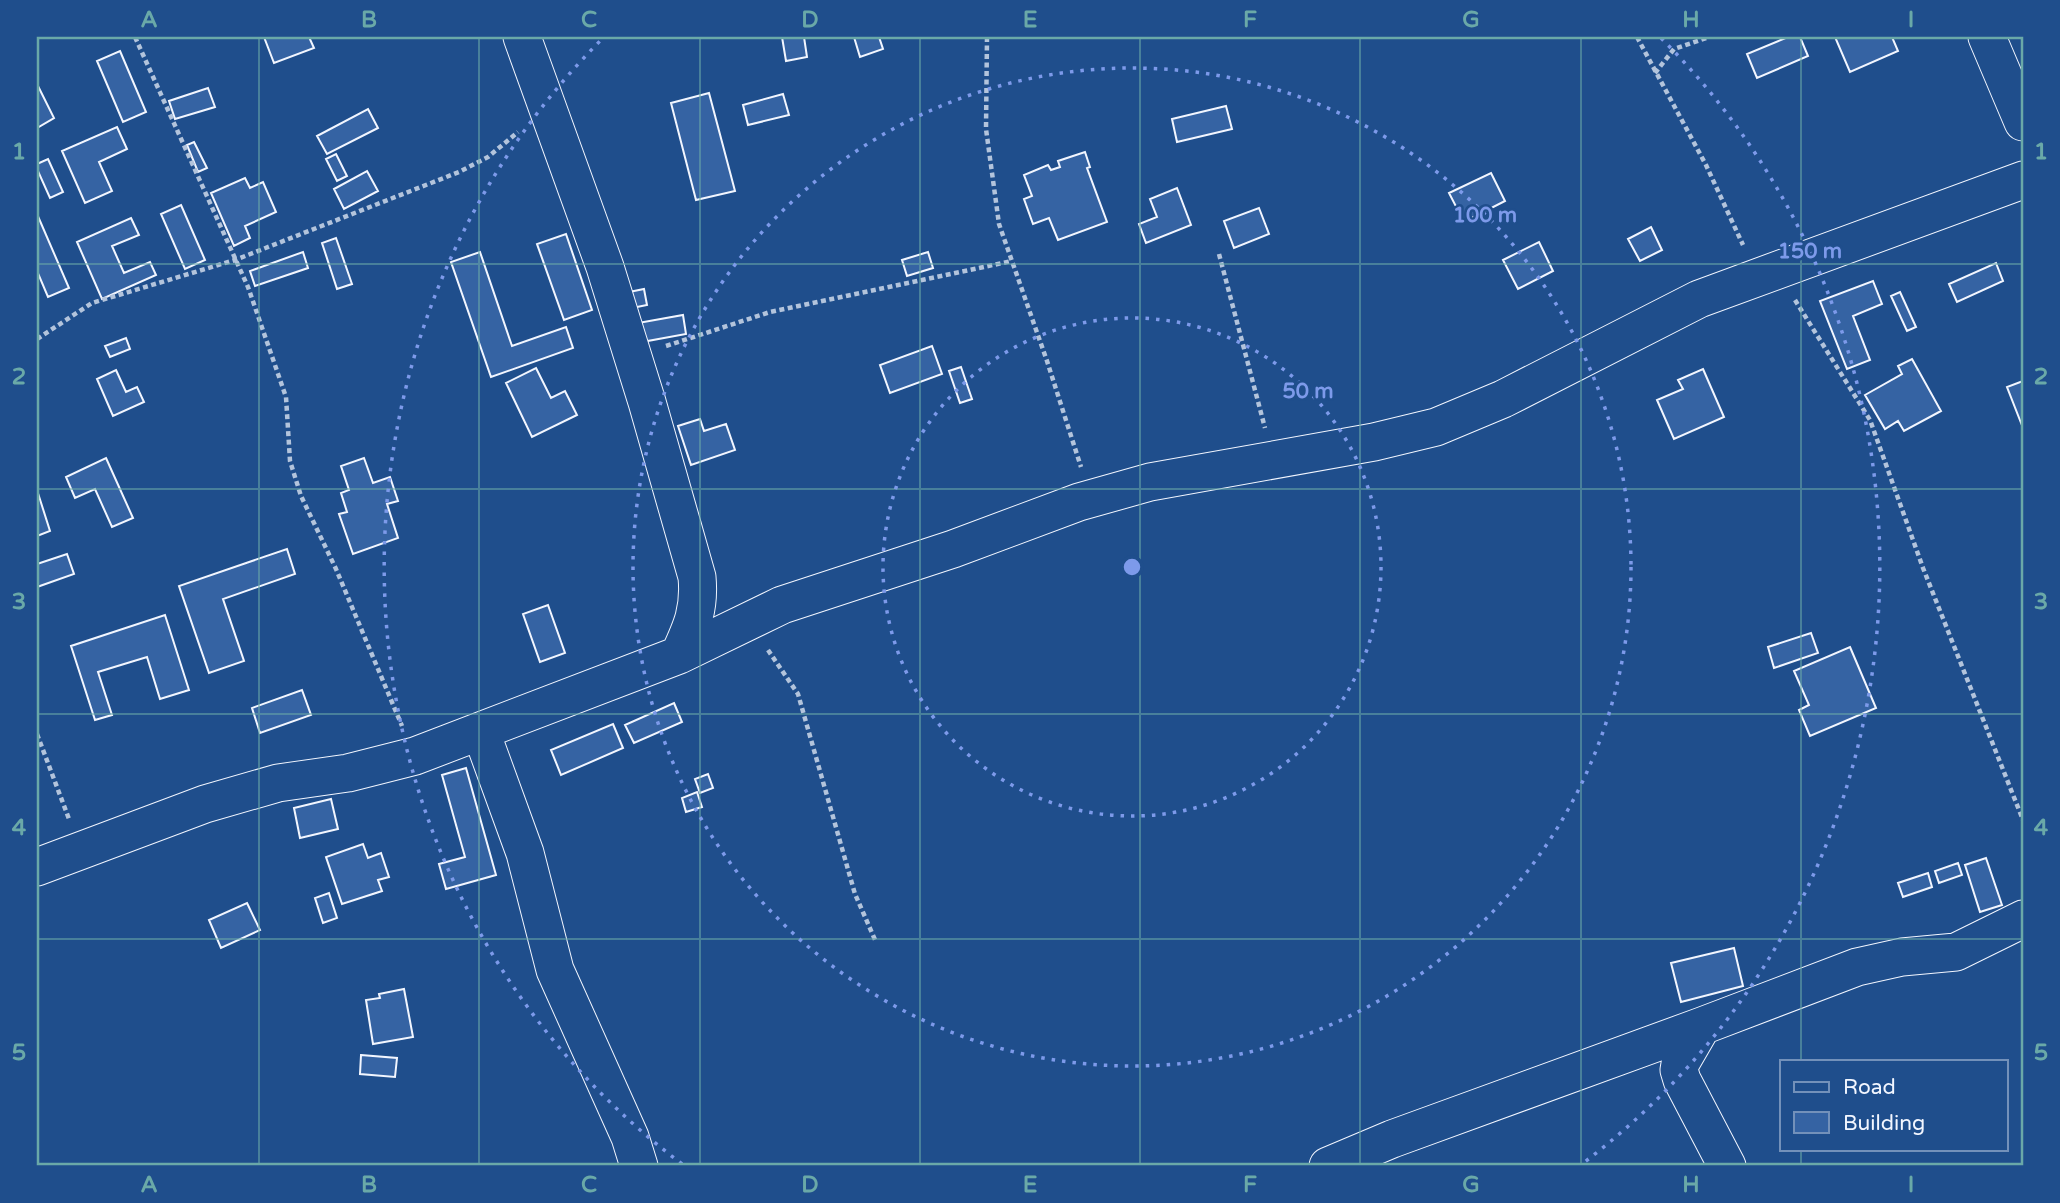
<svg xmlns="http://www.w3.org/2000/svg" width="2060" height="1203" font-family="'Varela Round',sans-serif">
<rect width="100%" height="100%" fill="#1f4e8c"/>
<!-- building -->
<path fill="#3563a3" stroke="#f2f6ff" stroke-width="2" d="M 264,37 L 309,37 L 314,48 L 274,63 Z
M 782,37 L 804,37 L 807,57 L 786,61 Z
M 854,37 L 879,37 L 883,49 L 860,57 Z
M 1788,37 L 1800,37 L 1808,56 L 1757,78 L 1747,54 Z
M 1835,37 L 1892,37 L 1898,51 L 1850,72 Z
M 120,51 L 146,112 L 123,122 L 97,61 Z
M 37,84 L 54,118 L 37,128 Z
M 208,88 L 215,107 L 175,119 L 169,101 Z
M 709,93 L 735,191 L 696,200 L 671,103 Z
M 783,94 L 789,115 L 748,125 L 743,105 Z
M 1226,106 L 1232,129 L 1177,142 L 1172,119 Z
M 368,109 L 378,128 L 327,154 L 317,136 Z
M 117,127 L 127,149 L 99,162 L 112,191 L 85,203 L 62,151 Z
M 194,142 L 207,168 L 198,172 L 187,145 Z
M 1085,152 L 1090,167 L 1087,168 L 1107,222 L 1058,240 L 1049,218 L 1033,224 L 1024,199 L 1032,196 L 1024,175 L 1048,165 L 1051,170 L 1060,167 L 1058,161 Z
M 336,154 L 347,176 L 337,181 L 326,159 Z
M 48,159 L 63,192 L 50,198 L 37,169 L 37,164 Z
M 367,171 L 378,191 L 344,209 L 334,189 Z
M 1491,173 L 1505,201 L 1464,222 L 1449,193 Z
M 245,178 L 250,188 L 263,182 L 276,212 L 245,226 L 250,238 L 234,246 L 211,193 Z
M 1177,188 L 1191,225 L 1146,243 L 1139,224 L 1157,217 L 1150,199 Z
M 181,205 L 205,260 L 185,269 L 161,214 Z
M 1259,208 L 1269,234 L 1234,248 L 1224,221 Z
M 37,214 L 69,288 L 48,297 L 37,271 Z
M 131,218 L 139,235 L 112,246 L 124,273 L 150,262 L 156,275 L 102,299 L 77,242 Z
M 1651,227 L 1662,250 L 1640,261 L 1628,239 Z
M 566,234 L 592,310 L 564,320 L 537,244 Z
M 336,238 L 352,284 L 337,289 L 322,243 Z
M 1539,242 L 1553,271 L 1518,289 L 1503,260 Z
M 303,252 L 308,268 L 255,286 L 250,271 Z
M 480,252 L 512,346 L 566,327 L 573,348 L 491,377 L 451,262 Z
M 928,252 L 933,268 L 907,276 L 902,260 Z
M 1996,263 L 2003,281 L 1957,302 L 1949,284 Z
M 1873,281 L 1882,304 L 1853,316 L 1870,360 L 1847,369 L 1820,301 Z
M 644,289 L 647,305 L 627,309 L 624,293 Z
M 1900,292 L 1916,327 L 1907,331 L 1891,296 Z
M 683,315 L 686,334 L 642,342 L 638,323 Z
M 126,338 L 130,349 L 110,357 L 105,346 Z
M 932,346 L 942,374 L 890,393 L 880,365 Z
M 1912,359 L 1941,411 L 1904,431 L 1898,421 L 1885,429 L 1865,395 L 1902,374 L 1898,366 Z
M 961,367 L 972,399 L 960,403 L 949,371 Z
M 536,368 L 551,398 L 565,391 L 577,415 L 532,437 L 506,383 Z
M 1703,369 L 1724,417 L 1674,439 L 1657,400 L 1683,389 L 1678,380 Z
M 116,370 L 126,392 L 137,387 L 144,402 L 113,416 L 97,379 Z
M 2023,381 L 2023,428 L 2007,387 Z
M 700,419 L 704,431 L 726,424 L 735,450 L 691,465 L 678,426 Z
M 106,458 L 133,518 L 112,527 L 95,489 L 75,498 L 66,477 Z
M 364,458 L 373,483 L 390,477 L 398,501 L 387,504 L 398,538 L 353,554 L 339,514 L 347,512 L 341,493 L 349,490 L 341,466 Z
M 37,490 L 50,531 L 37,536 Z
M 287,549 L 295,574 L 223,599 L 244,661 L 209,673 L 179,586 Z
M 67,554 L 74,574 L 37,587 L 37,564 Z
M 548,605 L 565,653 L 540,662 L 523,614 Z
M 165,615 L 189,690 L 160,699 L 147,657 L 98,672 L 112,715 L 95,720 L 71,646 Z
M 1811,633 L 1818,653 L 1774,668 L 1768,647 Z
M 1850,647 L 1876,708 L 1810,736 L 1799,710 L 1809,705 L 1794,671 Z
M 302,690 L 311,715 L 260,733 L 252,708 Z
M 674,703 L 682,722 L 634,743 L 625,725 Z
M 613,724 L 623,748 L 561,775 L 551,750 Z
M 466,768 L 496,875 L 446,889 L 439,864 L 465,857 L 442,775 Z
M 708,774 L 713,788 L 700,793 L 695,779 Z
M 697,792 L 702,807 L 686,812 L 682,798 Z
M 331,799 L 338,829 L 300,838 L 294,808 Z
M 363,844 L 368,858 L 381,853 L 389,877 L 378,880 L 382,891 L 342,904 L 326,857 Z
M 1986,858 L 2002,905 L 1980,912 L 1965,865 Z
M 1958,863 L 1962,875 L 1939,883 L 1935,871 Z
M 1928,873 L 1932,887 L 1903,897 L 1898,883 Z
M 329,893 L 337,918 L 323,923 L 315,898 Z
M 247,903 L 260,930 L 221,948 L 209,920 Z
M 1734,948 L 1743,986 L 1681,1002 L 1671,963 Z
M 404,989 L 413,1037 L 373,1044 L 366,1000 L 380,998 L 379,994 Z
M 361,1055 L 397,1058 L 395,1077 L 360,1074 Z"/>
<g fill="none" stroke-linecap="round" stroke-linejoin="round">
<defs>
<path id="minor" d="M 522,37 L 605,267 L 647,402 L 697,577 C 700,609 692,627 679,655
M 1987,37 L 2023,122
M 481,732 L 525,853 L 555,970 L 630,1137 L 639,1166
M 37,867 L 205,804 L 278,783 L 348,773 L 415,756 L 679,655 L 782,605 L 953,549 L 1079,502 L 1150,482 L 1374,442 L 1436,427 L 1503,399 L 1699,299 L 2023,180
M 1702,1026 L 1680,1064 L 1679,1070 L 1682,1080 L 1727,1166
M 1328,1166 L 1392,1139 L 1702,1026 L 1857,967 L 1902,957 L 1956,952 L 2023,919"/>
</defs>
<!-- minor casing -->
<use href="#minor" stroke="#f2f6ff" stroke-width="39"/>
<!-- path -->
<path stroke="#b3c4dc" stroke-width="4.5" stroke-dasharray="5 3.5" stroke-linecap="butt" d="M 135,37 L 248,287 L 286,397 L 290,461 L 301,496 L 336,569 L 402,726
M 987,37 L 986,129 L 999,224 L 1047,361 L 1081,467
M 1637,37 L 1706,165 L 1743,245
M 1655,73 L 1674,49 L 1709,37
M 1219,254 L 1265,428
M 1795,300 L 1870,420 L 1923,568 L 2023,820
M 37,339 L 92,303 L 235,260 L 459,172 L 488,157 L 518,132
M 666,346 L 770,312 L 1012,261
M 768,650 L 798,694 L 855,894 L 876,942
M 37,734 L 69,819"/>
<!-- minor -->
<use href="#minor" stroke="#1f4e8c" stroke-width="37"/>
</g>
<!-- grid -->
<path fill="none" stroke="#6aa9a8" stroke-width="2" stroke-opacity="0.55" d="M 259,37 L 259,1166M 479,37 L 479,1166M 700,37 L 700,1166M 920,37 L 920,1166M 1140,37 L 1140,1166M 1360,37 L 1360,1166M 1581,37 L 1581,1166M 1801,37 L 1801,1061M 37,264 L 2023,264M 37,489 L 2023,489M 37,714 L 2023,714M 37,939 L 2023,939M 1801,1149 L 1801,1166"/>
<!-- distance rings -->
<g fill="none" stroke="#7d9aea" stroke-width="3.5" stroke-dasharray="3.5 7">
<circle cx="1132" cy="567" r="249"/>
<circle cx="1132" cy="567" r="499"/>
<path d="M682 1164A748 748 0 0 1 603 38M1661 38A748 748 0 0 1 1582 1164"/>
</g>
<circle cx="1132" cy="567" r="10" fill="#7d9aea" stroke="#1f4e8c" stroke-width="3.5"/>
<g font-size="21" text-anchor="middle" font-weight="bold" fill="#7d9aea" stroke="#1f4e8c" stroke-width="5" stroke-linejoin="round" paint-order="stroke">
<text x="1485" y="222">100 m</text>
<text x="1810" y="258">150 m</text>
<text x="1308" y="398">50 m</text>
</g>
<!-- border -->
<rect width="2060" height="1203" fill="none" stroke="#1f4e8c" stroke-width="77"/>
<!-- legend -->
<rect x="1780" y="1060" width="228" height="91" fill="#1f4e8c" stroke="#7391ba" stroke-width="2"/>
<rect x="1794" y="1082" width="35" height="10" fill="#1f4e8c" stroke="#7391ba" stroke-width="2"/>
<text x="1843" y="1094" font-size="21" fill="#f2f6ff">Road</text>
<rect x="1794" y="1112" width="35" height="21" fill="#3563a3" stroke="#7391ba" stroke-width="2"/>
<text x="1843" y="1130" font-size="21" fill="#f2f6ff">Building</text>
<rect x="38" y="38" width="1984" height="1126" fill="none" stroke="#6aa9a8" stroke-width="2.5"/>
<g font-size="23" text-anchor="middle" font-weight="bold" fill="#6aa9a8">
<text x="149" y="27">A</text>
<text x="369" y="27">B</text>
<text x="589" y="27">C</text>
<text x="810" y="27">D</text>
<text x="1030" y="27">E</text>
<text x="1250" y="27">F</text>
<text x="1471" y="27">G</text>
<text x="1691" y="27">H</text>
<text x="1911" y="27">I</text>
<text x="19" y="159">1</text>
<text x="2041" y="159">1</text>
<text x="19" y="384">2</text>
<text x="2041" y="384">2</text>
<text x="19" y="609">3</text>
<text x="2041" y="609">3</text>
<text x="19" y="835">4</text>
<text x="2041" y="835">4</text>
<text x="19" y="1060">5</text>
<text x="2041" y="1060">5</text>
<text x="149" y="1192">A</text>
<text x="369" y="1192">B</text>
<text x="589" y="1192">C</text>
<text x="810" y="1192">D</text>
<text x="1030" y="1192">E</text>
<text x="1250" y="1192">F</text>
<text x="1471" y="1192">G</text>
<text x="1691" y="1192">H</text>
<text x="1911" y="1192">I</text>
</g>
</svg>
